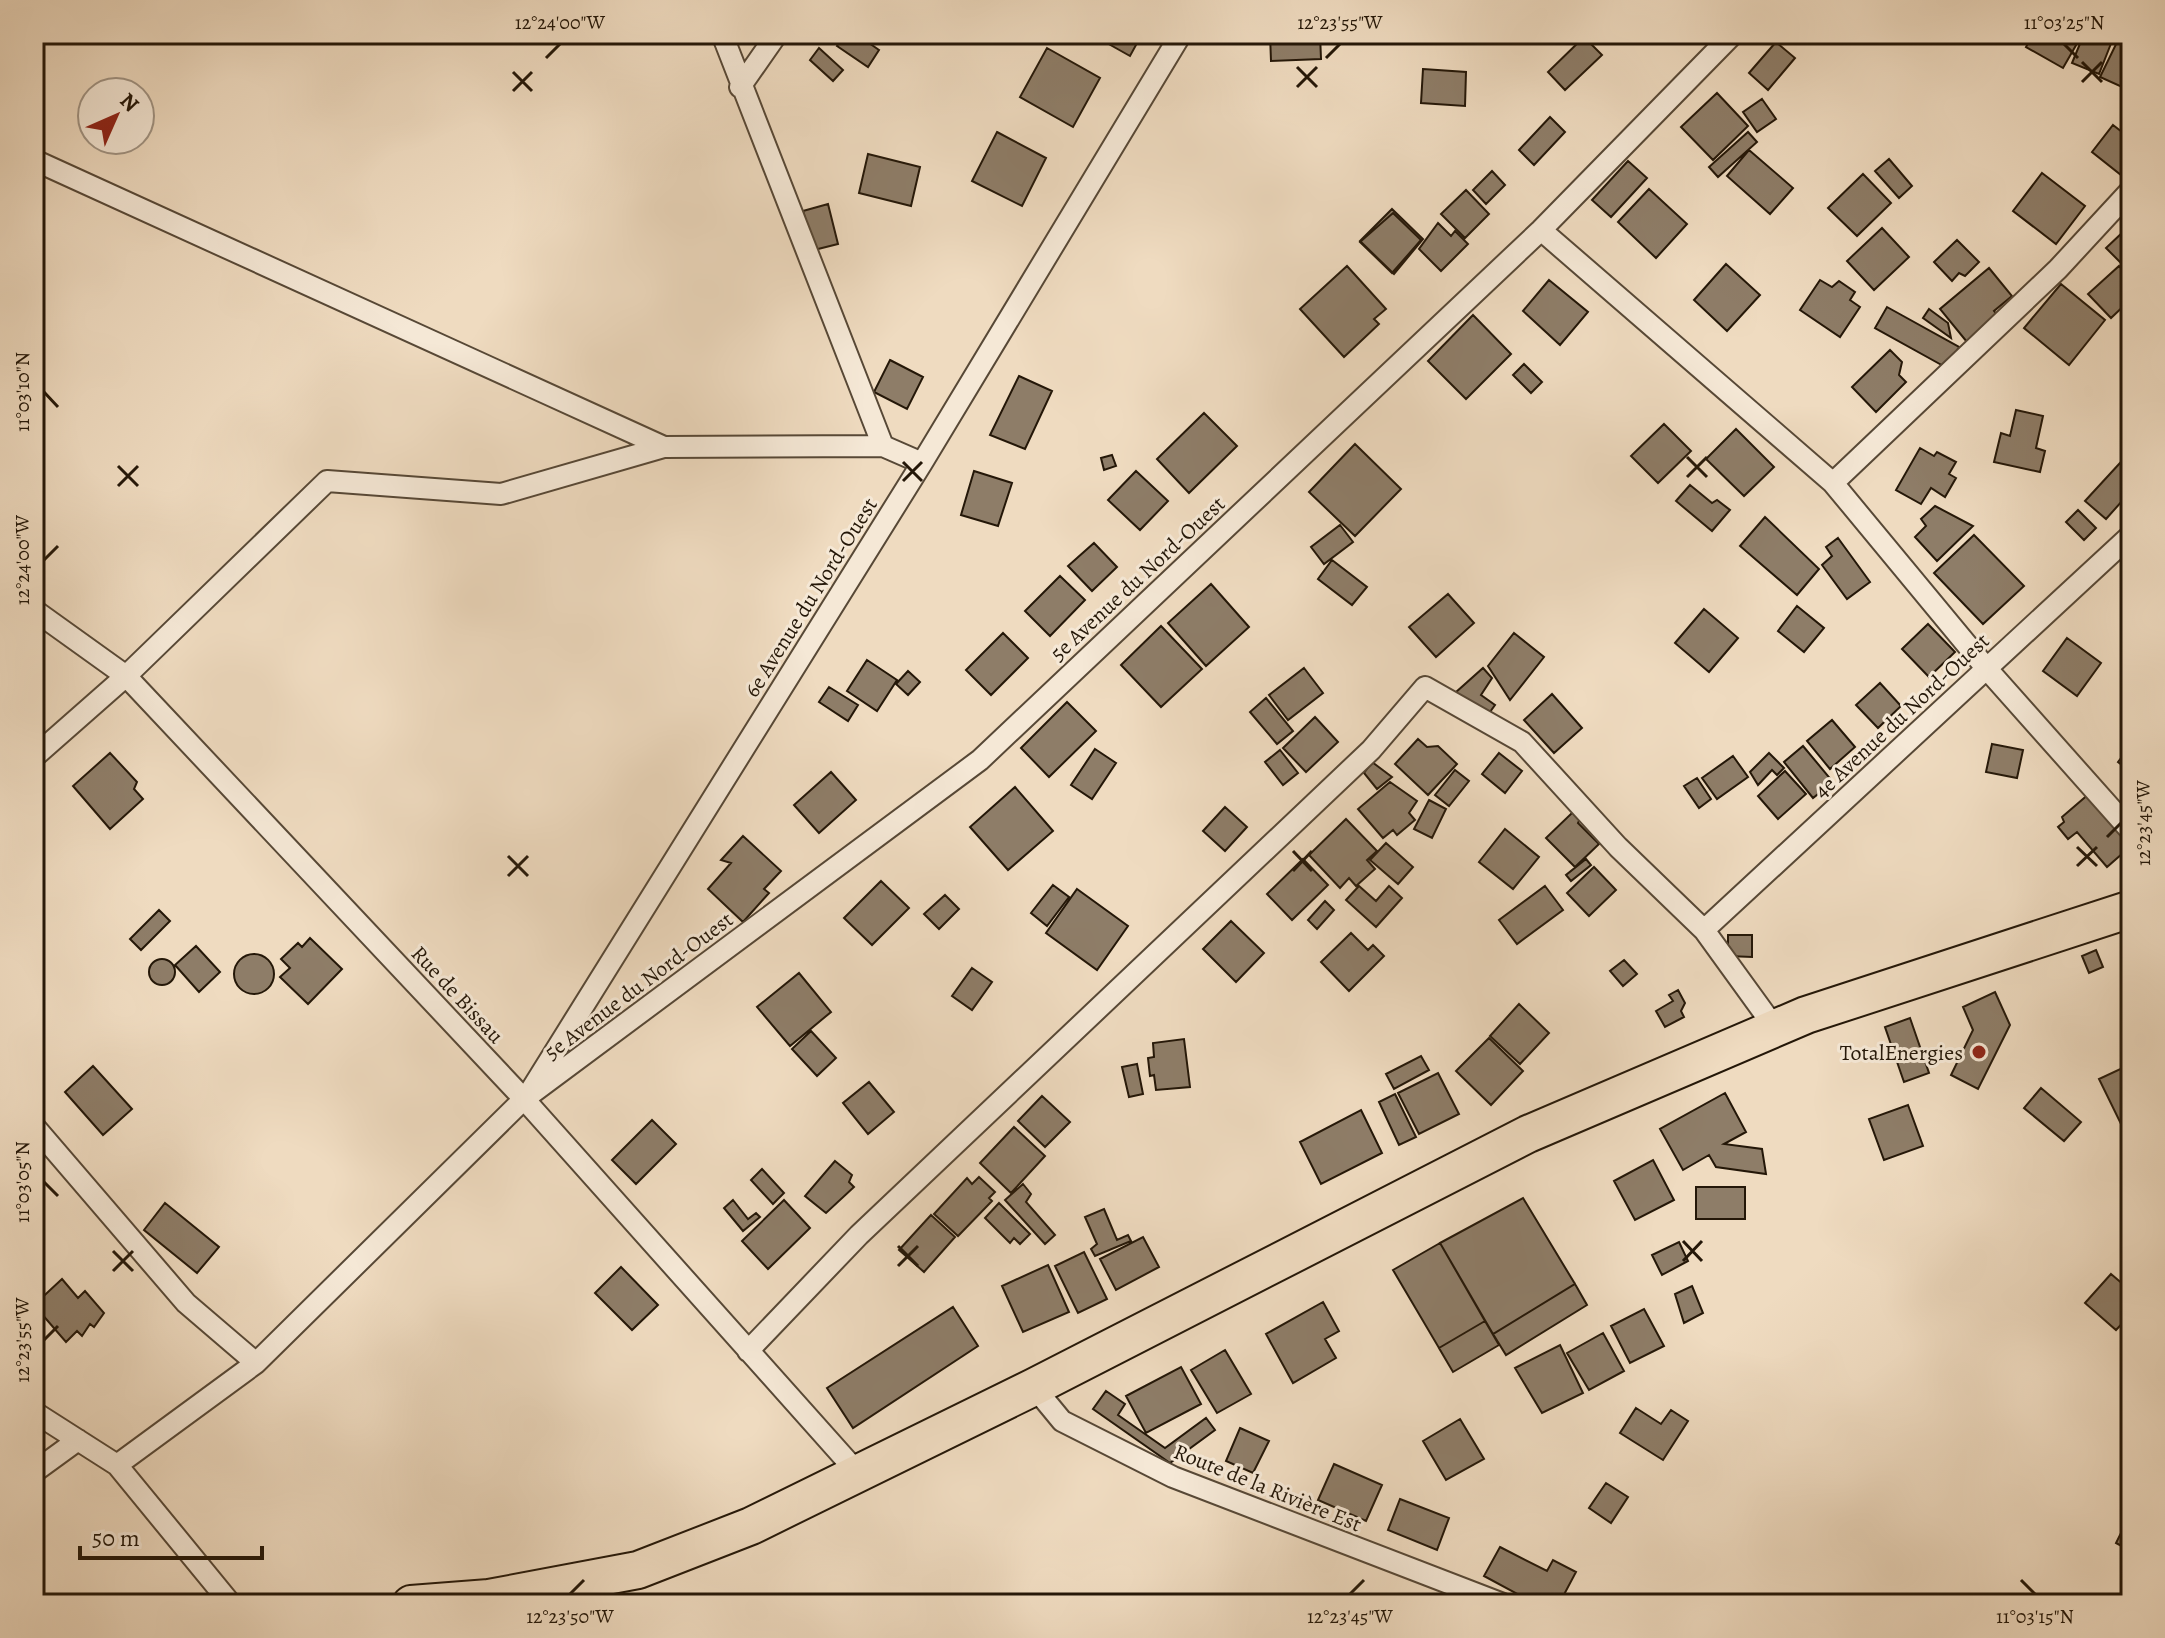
<svg xmlns="http://www.w3.org/2000/svg" width="2165" height="1638" font-family="Alegreya,serif">
<rect width="100%" height="100%" fill="#efdbc0"/>
<filter id="stains"><feTurbulence type="fractalNoise" baseFrequency=".0025" numOctaves="4"/><feColorMatrix values="0 0 0 0 .2 0 0 0 0 .09 0 0 0 0 .02 0 0 0 .5 -.17"/></filter>
<radialGradient id="worn" r=".72"><stop offset=".6" stop-color="#630" stop-opacity="0"/><stop offset="1" stop-color="#630" stop-opacity=".3"/></radialGradient>
<!-- building -->
<path fill="#8e7d68" stroke="#241708" stroke-width="2" d="M 845,34 L 856,34 L 879,50 L 868,67 L 837,46 Z
M 1091,34 L 1142,34 L 1130,56 Z
M 1270,34 L 1320,34 L 1321,59 L 1271,61 Z
M 2033,34 L 2069,34 L 2079,40 L 2063,68 L 2026,47 Z
M 2084,34 L 2112,41 L 2099,74 L 2072,63 Z
M 2121,34 L 2131,34 L 2131,91 L 2100,77 Z
M 1584,37 L 1602,55 L 1565,90 L 1548,72 Z
M 1776,42 L 1795,58 L 1768,90 L 1749,73 Z
M 819,48 L 843,70 L 833,81 L 810,60 Z
M 1047,48 L 1100,78 L 1073,127 L 1020,97 Z
M 1423,69 L 1466,72 L 1465,106 L 1421,103 Z
M 1717,93 L 1748,126 L 1713,160 L 1681,127 Z
M 1762,99 L 1776,119 L 1757,132 L 1743,112 Z
M 1550,117 L 1565,132 L 1534,165 L 1519,150 Z
M 2113,125 L 2131,139 L 2131,162 L 2121,175 L 2092,152 Z
M 997,132 L 1046,158 L 1022,206 L 972,181 Z
M 1748,132 L 1757,142 L 1718,177 L 1709,167 Z
M 1749,150 L 1793,188 L 1770,214 L 1727,176 Z
M 868,154 L 920,167 L 911,206 L 859,193 Z
M 1889,159 L 1912,186 L 1899,198 L 1875,171 Z
M 1628,161 L 1647,178 L 1611,217 L 1592,200 Z
M 1492,171 L 1505,185 L 1486,204 L 1473,190 Z
M 2042,173 L 2085,206 L 2056,244 L 2013,211 Z
M 1863,174 L 1891,203 L 1857,236 L 1828,208 Z
M 1649,189 L 1687,224 L 1656,258 L 1618,222 Z
M 1466,190 L 1489,214 L 1465,238 L 1441,214 Z
M 828,204 L 838,244 L 814,250 L 803,211 Z
M 1392,209 L 1423,239 L 1394,274 L 1360,241 Z
M 1393,213 L 1421,240 L 1392,273 L 1360,242 Z
M 1438,223 L 1451,236 L 1455,231 L 1468,244 L 1441,271 L 1419,249 Z
M 1882,228 L 1909,257 L 1874,290 L 1847,261 Z
M 2123,232 L 2131,240 L 2131,273 L 2106,248 Z
M 1957,240 L 1979,262 L 1965,276 L 1959,273 L 1952,281 L 1934,262 Z
M 1726,264 L 1760,295 L 1727,331 L 1694,300 Z
M 1347,266 L 1386,309 L 1374,319 L 1379,324 L 1344,357 L 1300,309 Z
M 2119,266 L 2131,279 L 2131,299 L 2111,318 L 2088,294 Z
M 1989,268 L 2012,296 L 1994,311 L 1998,316 L 1967,342 L 1940,309 Z
M 1549,280 L 1588,312 L 1560,345 L 1523,311 Z
M 1820,280 L 1832,287 L 1839,281 L 1855,292 L 1850,300 L 1860,307 L 1840,337 L 1800,310 Z
M 2061,284 L 2105,320 L 2069,365 L 2024,328 Z
M 1887,307 L 1959,347 L 1947,368 L 1875,328 Z
M 1929,309 L 1948,323 L 1951,338 L 1923,318 Z
M 1473,315 L 1511,354 L 1466,399 L 1428,361 Z
M 1890,350 L 1902,362 L 1899,375 L 1906,382 L 1876,412 L 1852,387 Z
M 890,360 L 923,377 L 907,409 L 874,392 Z
M 1524,364 L 1542,382 L 1531,393 L 1513,375 Z
M 1019,376 L 1052,391 L 1025,449 L 990,435 Z
M 2016,410 L 2043,416 L 2036,448 L 2045,451 L 2040,472 L 1994,462 L 2001,433 L 2010,436 Z
M 1204,413 L 1237,446 L 1189,493 L 1157,459 Z
M 1664,424 L 1691,451 L 1658,483 L 1631,456 Z
M 1736,429 L 1774,467 L 1744,496 L 1706,459 Z
M 1355,444 L 1401,489 L 1355,536 L 1309,492 Z
M 1920,448 L 1934,456 L 1937,452 L 1956,462 L 1949,474 L 1956,478 L 1945,497 L 1931,488 L 1921,504 L 1896,490 Z
M 1112,455 L 1116,466 L 1104,470 L 1101,458 Z
M 2120,463 L 2131,473 L 2131,491 L 2106,519 L 2085,501 Z
M 974,471 L 1012,483 L 998,526 L 961,515 Z
M 1136,471 L 1168,501 L 1140,530 L 1108,500 Z
M 1690,485 L 1712,503 L 1717,500 L 1730,510 L 1712,531 L 1676,501 Z
M 1935,506 L 1973,526 L 1937,561 L 1915,537 L 1926,526 L 1921,519 Z
M 2078,510 L 2096,528 L 2084,540 L 2066,522 Z
M 1765,517 L 1819,569 L 1797,595 L 1740,546 Z
M 1340,525 L 1353,542 L 1324,564 L 1311,547 Z
M 1974,535 L 2024,586 L 1983,624 L 1934,573 Z
M 1838,538 L 1870,582 L 1847,599 L 1822,565 L 1832,556 L 1826,547 Z
M 1094,543 L 1117,567 L 1092,591 L 1068,566 Z
M 1332,560 L 1367,587 L 1352,605 L 1318,579 Z
M 1060,576 L 1085,600 L 1050,636 L 1025,611 Z
M 1211,584 L 1249,627 L 1206,666 L 1168,623 Z
M 1448,594 L 1474,623 L 1436,657 L 1409,627 Z
M 1797,606 L 1824,628 L 1804,652 L 1778,631 Z
M 1704,609 L 1738,638 L 1709,672 L 1675,643 Z
M 1928,624 L 1955,652 L 1929,677 L 1902,649 Z
M 1161,626 L 1202,669 L 1161,707 L 1121,665 Z
M 1003,633 L 1028,658 L 991,695 L 966,670 Z
M 1514,633 L 1544,657 L 1510,700 L 1488,666 Z
M 2067,638 L 2101,663 L 2077,696 L 2043,671 Z
M 867,660 L 897,680 L 877,711 L 847,691 Z
M 1304,668 L 1323,693 L 1288,720 L 1269,695 Z
M 1483,668 L 1492,678 L 1481,695 L 1495,705 L 1487,716 L 1455,693 Z
M 908,671 L 920,682 L 908,695 L 896,684 Z
M 1880,683 L 1901,706 L 1878,728 L 1856,705 Z
M 829,687 L 858,705 L 848,721 L 819,702 Z
M 1552,694 L 1582,728 L 1554,753 L 1524,720 Z
M 1266,698 L 1293,731 L 1277,744 L 1250,712 Z
M 1067,702 L 1096,731 L 1049,777 L 1021,748 Z
M 1315,717 L 1338,742 L 1306,772 L 1283,748 Z
M 1832,720 L 1855,747 L 1830,769 L 1807,741 Z
M 1418,739 L 1427,747 L 1438,746 L 1457,764 L 1428,795 L 1395,764 Z
M 1992,744 L 2023,750 L 2017,778 L 1986,772 Z
M 2131,745 L 2131,772 L 2118,762 Z
M 1803,746 L 1833,782 L 1813,798 L 1784,762 Z
M 1095,749 L 1116,763 L 1092,799 L 1071,785 Z
M 1280,750 L 1298,773 L 1283,785 L 1265,762 Z
M 110,753 L 137,782 L 134,789 L 143,799 L 110,829 L 73,786 Z
M 1499,753 L 1522,771 L 1505,793 L 1482,774 Z
M 1769,753 L 1784,768 L 1777,775 L 1772,770 L 1758,785 L 1750,772 Z
M 1733,756 L 1748,777 L 1717,799 L 1702,778 Z
M 1372,762 L 1392,777 L 1377,789 L 1364,773 Z
M 1455,770 L 1469,781 L 1449,806 L 1435,795 Z
M 1785,771 L 1806,794 L 1778,819 L 1758,796 Z
M 831,772 L 856,800 L 819,833 L 794,805 Z
M 1697,778 L 1711,799 L 1699,808 L 1684,786 Z
M 1390,782 L 1417,801 L 1409,813 L 1415,820 L 1397,835 L 1393,830 L 1383,838 L 1358,809 Z
M 1015,787 L 1053,831 L 1008,870 L 970,827 Z
M 2090,793 L 2131,841 L 2131,846 L 2107,867 L 2077,832 L 2068,839 L 2058,827 L 2064,822 L 2062,817 Z
M 1429,800 L 1446,809 L 1432,838 L 1414,829 Z
M 1225,807 L 1247,827 L 1225,851 L 1203,831 Z
M 1574,811 L 1581,817 L 1578,823 L 1599,844 L 1575,867 L 1546,838 Z
M 1346,819 L 1377,851 L 1367,860 L 1375,869 L 1356,886 L 1349,878 L 1340,888 L 1309,855 Z
M 1505,829 L 1539,857 L 1513,889 L 1479,862 Z
M 743,836 L 781,871 L 764,889 L 769,893 L 743,922 L 708,889 L 731,863 L 721,860 Z
M 1386,843 L 1413,867 L 1398,884 L 1370,860 Z
M 1303,859 L 1328,885 L 1292,920 L 1267,894 Z
M 1586,859 L 1591,865 L 1571,881 L 1566,875 Z
M 1594,867 L 1616,890 L 1589,916 L 1567,893 Z
M 881,881 L 909,908 L 872,945 L 844,918 Z
M 1053,885 L 1069,897 L 1047,926 L 1031,913 Z
M 1359,886 L 1376,901 L 1389,886 L 1402,898 L 1376,927 L 1346,900 Z
M 1545,886 L 1563,910 L 1517,944 L 1499,920 Z
M 1077,889 L 1128,926 L 1097,970 L 1046,933 Z
M 945,895 L 959,909 L 939,929 L 924,914 Z
M 1325,901 L 1334,910 L 1317,929 L 1308,920 Z
M 159,910 L 170,921 L 141,950 L 130,939 Z
M 1231,921 L 1264,953 L 1236,982 L 1203,949 Z
M 1351,933 L 1368,950 L 1373,945 L 1384,956 L 1349,991 L 1321,962 Z
M 1728,935 L 1752,935 L 1752,957 L 1728,956 Z
M 310,938 L 342,969 L 308,1004 L 280,977 L 290,968 L 281,959 L 298,943 L 302,947 Z
M 196,946 L 220,972 L 199,992 L 175,965 Z
M 2096,950 L 2103,967 L 2089,973 L 2082,956 Z
M234 974a20 20 0 1 1 40 0a20 20 0 1 1-40 0Z
M149 972a13 13 0 1 1 26 0a13 13 0 1 1-26 0Z
M 1624,960 L 1637,974 L 1623,986 L 1610,971 Z
M 972,968 L 992,982 L 972,1010 L 952,996 Z
M 799,973 L 831,1012 L 790,1046 L 757,1007 Z
M 1678,990 L 1685,1003 L 1681,1011 L 1684,1017 L 1665,1027 L 1656,1011 L 1673,1001 L 1669,995 Z
M 1995,992 L 2010,1025 L 1978,1089 L 1951,1075 L 1973,1030 L 1963,1007 Z
M 1519,1004 L 1549,1033 L 1520,1064 L 1490,1036 Z
M 1910,1018 L 1929,1073 L 1904,1082 L 1885,1027 Z
M 811,1031 L 836,1058 L 817,1076 L 792,1049 Z
M 1489,1038 L 1523,1071 L 1491,1105 L 1456,1071 Z
M 1184,1039 L 1190,1087 L 1156,1090 L 1154,1075 L 1150,1076 L 1148,1058 L 1154,1057 L 1153,1043 Z
M 1421,1056 L 1429,1070 L 1394,1089 L 1386,1074 Z
M 1137,1064 L 1143,1094 L 1129,1097 L 1122,1067 Z
M 2131,1064 L 2131,1122 L 2122,1126 L 2099,1079 Z
M 93,1066 L 132,1109 L 103,1135 L 65,1092 Z
M 1438,1073 L 1459,1114 L 1419,1134 L 1398,1093 Z
M 869,1082 L 894,1112 L 868,1134 L 843,1103 Z
M 2041,1088 L 2081,1122 L 2064,1141 L 2024,1108 Z
M 1725,1093 L 1746,1132 L 1724,1144 L 1762,1149 L 1766,1174 L 1716,1167 L 1709,1155 L 1683,1170 L 1660,1129 Z
M 1395,1094 L 1416,1137 L 1399,1145 L 1379,1102 Z
M 1042,1096 L 1070,1122 L 1045,1147 L 1018,1121 Z
M 1908,1105 L 1923,1146 L 1884,1160 L 1869,1119 Z
M 1361,1110 L 1382,1153 L 1321,1184 L 1300,1142 Z
M 652,1120 L 676,1144 L 636,1184 L 612,1160 Z
M 1014,1127 L 1045,1156 L 1011,1193 L 980,1163 Z
M 1653,1160 L 1674,1200 L 1635,1220 L 1614,1181 Z
M 835,1161 L 852,1175 L 849,1182 L 854,1187 L 826,1213 L 805,1196 Z
M 762,1169 L 784,1193 L 773,1204 L 751,1180 Z
M 979,1177 L 995,1192 L 989,1198 L 992,1201 L 958,1236 L 934,1214 L 967,1178 L 972,1184 Z
M 1023,1184 L 1031,1194 L 1026,1202 L 1055,1235 L 1045,1244 L 1005,1200 Z
M 1696,1187 L 1745,1187 L 1745,1219 L 1696,1219 Z
M 1523,1198 L 1575,1284 L 1493,1334 L 1440,1243 Z
M 733,1200 L 748,1219 L 756,1213 L 760,1217 L 743,1231 L 724,1208 Z
M 784,1200 L 810,1228 L 768,1269 L 742,1241 Z
M 165,1203 L 219,1247 L 197,1273 L 144,1230 Z
M 999,1203 L 1030,1234 L 1020,1244 L 1014,1238 L 1010,1243 L 985,1218 Z
M 1104,1209 L 1117,1240 L 1128,1235 L 1131,1241 L 1095,1256 L 1091,1249 L 1097,1244 L 1085,1217 Z
M 931,1215 L 955,1237 L 924,1272 L 899,1250 Z
M 1143,1237 L 1159,1267 L 1116,1290 L 1100,1259 Z
M 1679,1242 L 1688,1261 L 1662,1275 L 1652,1255 Z
M 1440,1243 L 1485,1321 L 1439,1348 L 1393,1270 Z
M 1084,1252 L 1107,1299 L 1078,1313 L 1055,1266 Z
M 1048,1265 L 1069,1312 L 1023,1332 L 1002,1286 Z
M 621,1267 L 658,1305 L 632,1330 L 595,1293 Z
M 2111,1274 L 2131,1291 L 2131,1314 L 2116,1330 L 2085,1303 Z
M 62,1279 L 78,1298 L 85,1291 L 104,1313 L 94,1327 L 90,1324 L 82,1336 L 77,1331 L 66,1342 L 34,1305 Z
M 1575,1284 L 1587,1305 L 1506,1355 L 1493,1334 Z
M 1692,1286 L 1703,1313 L 1684,1323 L 1675,1294 Z
M 1323,1302 L 1339,1331 L 1325,1339 L 1336,1358 L 1293,1383 L 1266,1334 Z
M 953,1307 L 978,1346 L 853,1428 L 827,1388 Z
M 1644,1309 L 1664,1346 L 1630,1363 L 1611,1326 Z
M 1485,1321 L 1499,1345 L 1453,1372 L 1439,1348 Z
M 1603,1333 L 1624,1371 L 1589,1390 L 1567,1353 Z
M 1560,1345 L 1583,1393 L 1542,1413 L 1515,1368 Z
M 1225,1350 L 1251,1394 L 1217,1413 L 1191,1370 Z
M 1181,1367 L 1201,1404 L 1146,1433 L 1126,1396 Z
M 1106,1391 L 1125,1404 L 1118,1415 L 1165,1448 L 1206,1418 L 1215,1430 L 1170,1463 L 1093,1409 Z
M 1636,1408 L 1661,1424 L 1671,1410 L 1688,1421 L 1663,1460 L 1620,1433 Z
M 1460,1419 L 1484,1459 L 1446,1480 L 1423,1441 Z
M 1240,1428 L 1269,1441 L 1253,1473 L 1226,1461 Z
M 1334,1464 L 1382,1485 L 1366,1521 L 1318,1500 Z
M 1606,1483 L 1628,1497 L 1611,1523 L 1589,1508 Z
M 1400,1499 L 1449,1518 L 1437,1550 L 1388,1530 Z
M 2131,1513 L 2131,1551 L 2116,1543 Z
M 1500,1547 L 1547,1571 L 1553,1560 L 1576,1572 L 1559,1604 L 1536,1604 L 1484,1576 Z"/>
<g fill="none" stroke-linecap="round" stroke-linejoin="round">
<defs>
<path id="street" d="M 722,34 L 883,446 L 922,463
M 740,87 L 777,34
M 34,160 L 664,447 L 883,446
M 1541,230 L 1833,483 L 1987,669 L 2131,831
M 1833,483 L 2058,269 L 2131,190
M 34,610 L 126,676 L 524,1099 L 857,1472
M 34,757 L 126,676 L 327,481 L 501,494 L 664,447
M 1704,930 L 2131,535
M 531,1090 L 922,463 L 1181,34
M 34,1126 L 186,1303 L 256,1363
M 748,1351 L 859,1235 L 1371,750 L 1425,687 L 1522,742 L 1618,847 L 1704,930 L 1775,1028
M 1034,1387 L 1062,1421 L 1173,1477 L 1503,1604
M 34,1412 L 117,1465 L 231,1604
M 117,1465 L 256,1363 L 524,1099 L 980,760 L 1541,230 L 1733,34
M 34,1472 L 78,1440"/>
<path id="highway" d="M 411,1604 L 489,1598 L 638,1570 L 751,1526 L 1034,1387 L 1528,1134 L 1806,1015 L 2131,909"/>
</defs>
<!-- street casing -->
<use href="#street" stroke="#574836" stroke-width="24"/>
<!-- highway casing -->
<use href="#highway" stroke="#241708" stroke-width="40"/>
<!-- street -->
<use href="#street" stroke="#f5e8d6" stroke-width="20"/>
<!-- highway -->
<use href="#highway" stroke="#efdbc0" stroke-width="36"/>
</g>
<!-- ticks -->
<path fill="none" stroke="#241708" stroke-width="3" d="M 2064,44 L 2078,58M 546,58 L 560,44M 1326,58 L 1340,44M 2082,62 L 2102,82M 1297,67 L 1317,87M 513,72 L 532,91M 2082,82 L 2102,62M 1297,87 L 1317,67M 513,91 L 532,72M 44,392 L 58,407M 1687,457 L 1707,477M 903,462 L 922,481M 118,466 L 138,486M 1687,477 L 1707,457M 903,481 L 922,462M 118,486 L 138,466M 44,560 L 58,546M 2107,837 L 2121,823M 2077,847 L 2097,866M 1293,851 L 1312,871M 508,856 L 528,876M 2077,866 L 2097,847M 1293,871 L 1312,851M 508,876 L 528,856M 44,1182 L 58,1196M 1683,1241 L 1702,1261M 898,1246 L 918,1266M 113,1251 L 133,1271M 1683,1261 L 1702,1241M 898,1266 L 918,1246M 113,1271 L 133,1251M 44,1340 L 58,1326M 2021,1580 L 2035,1594M 570,1594 L 584,1580M 1350,1594 L 1364,1580"/>
<!-- markers -->
<circle fill="#8f2418" stroke="#f5e8d6" stroke-width="3" cx="1979" cy="1052" r="8"/>
<g text-anchor="middle" stroke-width="6" stroke-linejoin="round" paint-order="stroke">
<!-- street labels -->
<g font-size="22" fill="#241708" stroke="#f5e8d6">
<text transform="translate(1137 578) rotate(-43)" y="8">5e Avenue du Nord-Ouest</text>
<text transform="translate(810 597) rotate(-58)" y="8">6e Avenue du Nord-Ouest</text>
<text transform="translate(1901 715) rotate(-43)" y="8">4e Avenue du Nord-Ouest</text>
<text transform="translate(638 985) rotate(-37)" y="8">5e Avenue du Nord-Ouest</text>
<text transform="translate(458 994) rotate(47)" y="8">Rue de Bissau</text>
<text transform="translate(1268 1487) rotate(22)" y="8">Route de la Rivière Est</text>
</g>
<!-- poi labels -->
<g font-size="22" fill="#241708" stroke="#f5e8d6" text-anchor="end">
<text x="1963" y="1060">TotalEnergies</text>
</g>
</g>
<!-- margin -->
<rect width="2165" height="1638" fill="none" stroke="#efdbc0" stroke-width="88"/>
<!-- north arrow -->
<g transform="translate(116 116) rotate(45)"><circle r="38" fill="#f5e8d6" stroke="#a19484" stroke-width="2"/>
<path d="M0-6L14 30L0 20L-14 30Z" fill="#8f2418"/>
<text y="-12" font-size="22" font-weight="bold" text-anchor="middle" fill="#241708">N</text>
</g>
<!-- scale -->
<path d="M80 1546v12h182v-12" fill="none" stroke="#241708" stroke-width="4"/>
<text x="92" y="1546" font-size="24" fill="#241708" stroke="#f5e8d6" stroke-width="6" paint-order="stroke">50 m</text>
<rect x="44" y="44" width="2077" height="1550" fill="none" stroke="#241708" stroke-width="3"/>
<g font-size="20" text-anchor="middle" fill="#241708">
<text x="560" y="29">12°24'00"W</text>
<text x="1340" y="29">12°23'55"W</text>
<text x="2064" y="29">11°03'25"N</text>
<text transform="translate(22 392) rotate(-90)" y="7">11°03'10"N</text>
<text transform="translate(22 560) rotate(-90)" y="7">12°24'00"W</text>
<text transform="translate(2143 823) rotate(-90)" y="7">12°23'45"W</text>
<text transform="translate(22 1182) rotate(-90)" y="7">11°03'05"N</text>
<text transform="translate(22 1340) rotate(-90)" y="7">12°23'55"W</text>
<text x="570" y="1623">12°23'50"W</text>
<text x="1350" y="1623">12°23'45"W</text>
<text x="2035" y="1623">11°03'15"N</text>
</g>
<rect width="100%" height="100%" filter="url(#stains)"/>
<rect width="100%" height="100%" fill="url(#worn)"/>
</svg>
